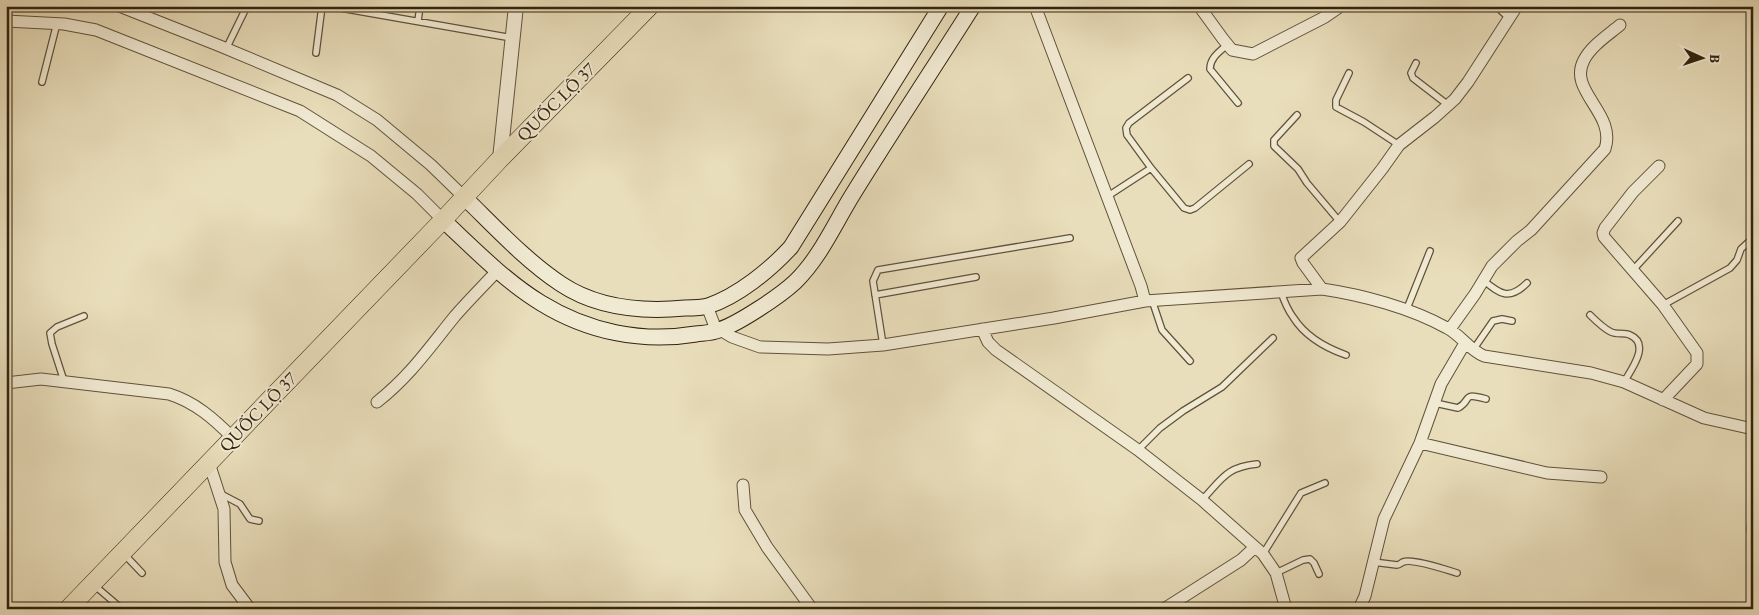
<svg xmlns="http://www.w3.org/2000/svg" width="1759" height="615" font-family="'EB Garamond',serif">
<rect width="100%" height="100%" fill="#e9debb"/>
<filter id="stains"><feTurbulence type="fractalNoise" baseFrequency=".004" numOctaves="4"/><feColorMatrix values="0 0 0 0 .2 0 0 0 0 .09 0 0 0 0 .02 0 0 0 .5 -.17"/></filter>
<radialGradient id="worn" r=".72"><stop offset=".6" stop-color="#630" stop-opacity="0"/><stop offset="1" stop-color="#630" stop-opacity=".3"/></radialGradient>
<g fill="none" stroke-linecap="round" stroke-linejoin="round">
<defs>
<path id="service" d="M 329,6 L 512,38
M 1496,6 L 1509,18
M 418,21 L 420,6
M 1227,45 C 1219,52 1210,58 1210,69 L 1238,103
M 226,49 L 247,6
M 316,53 L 322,6
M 1416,63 L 1411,73 L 1413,78 L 1448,105
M 1349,73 L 1336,100 L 1336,107 L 1364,122 L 1399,145
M 1188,78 L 1129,123 L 1126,128 L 1127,135 L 1151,168 L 1184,208 L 1190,210 L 1195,208 L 1249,164
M 42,82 L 57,23
M 1297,115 L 1274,140 L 1274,146 L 1298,169 L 1307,183 L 1340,222
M 1108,196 L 1151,168
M 1633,270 L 1678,221
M 1483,280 C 1500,294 1509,301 1527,283
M 1281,292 C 1284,301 1288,310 1293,317 C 1305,336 1326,348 1346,355
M 875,295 L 976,277
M 1152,300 L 1162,330 L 1190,361
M 1663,305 L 1730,268 L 1737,260 L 1741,249 L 1753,238
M 1406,311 L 1430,251
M 1590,315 C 1596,321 1603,328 1611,332 C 1617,335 1624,332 1630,335 C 1651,344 1631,370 1624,382
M 883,345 L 873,281 L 878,270 L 1070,238
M 1473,350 L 1493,321 L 1502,319 L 1512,321
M 64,381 L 52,344 L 50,333 L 57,327 L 84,316
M 1435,403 L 1458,408 C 1473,400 1460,392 1486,399
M 1138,450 L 1160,428 L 1183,411 L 1222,387 L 1273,338
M 219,493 L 240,504 L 250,519 L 259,521
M 1202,500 C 1222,479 1226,467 1257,464
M 124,554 L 142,573
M 1263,554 L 1301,493 L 1325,483
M 1373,562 L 1397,565 C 1399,565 1401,563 1403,562 C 1412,558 1447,570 1457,573
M 1276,573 L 1303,560 L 1310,559 L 1314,563 L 1319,574
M 94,585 L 122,609"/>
<path id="minor" d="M 119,6 L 220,46 L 337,95 L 377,120 L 431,165 L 464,197
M 1035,6 L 1141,286 L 1145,301 L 1322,289 C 1363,295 1411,308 1447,328 C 1461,335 1469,350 1484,356 L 1591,373 L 1624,382 L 1704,418 L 1753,429
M 1199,6 L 1223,39 L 1232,50 L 1253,54 L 1325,17 L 1341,6
M 6,21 L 64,24 L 96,30 L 300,111 L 371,156 L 417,194 L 443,220
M 1659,166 L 1633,192 L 1605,228 L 1603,233 L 1604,237 L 1663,305 L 1697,353 L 1697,364 L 1663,400
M 1322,289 L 1303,263 L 1301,258 L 1340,222 L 1382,169 L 1399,145 L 1435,117 L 1455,99 L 1468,82 L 1517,6
M 707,306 L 715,327 L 732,337 L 760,347 L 828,349 L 883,345 L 1054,318 L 1145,301
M 982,329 L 988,342 L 996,350 L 1138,450 L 1202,500 L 1263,554 L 1276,573 L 1286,609
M 1450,329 L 1475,294 L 1492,266 L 1517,241 L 1531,230 L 1605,149 C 1617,113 1567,91 1584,60 C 1591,46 1608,35 1620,25
M 6,383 L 41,379 L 169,394 C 195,402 214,419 233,438
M 377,402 C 410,376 429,348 455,316 C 469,300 484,285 498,270
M 1420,443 L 1547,473 L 1601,477
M 209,463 L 224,509 L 225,562 L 232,585 L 250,609
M 743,485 L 745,510 L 767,547 L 812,609
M 1753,525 L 1753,532
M 1164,609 L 1241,560 L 1255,547
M 1359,609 L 1365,596 L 1384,519 L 1420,443 L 1441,384 L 1465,343"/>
<path id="tertiary" d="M 500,159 L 516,6"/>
<path id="secondary" d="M 464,197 C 495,227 525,260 561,284 C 597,308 643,312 685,308 C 692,308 701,308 708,306 C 738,296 770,270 791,247 L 941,6
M 443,220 C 474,249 505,281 541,303 C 588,332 642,343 696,334 C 704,333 712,333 719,330 C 738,324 780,296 795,282 C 820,258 835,223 853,194 C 892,131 933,69 973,6"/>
<path id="trunk" d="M 68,609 L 443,220 L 500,159 L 650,6"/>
</defs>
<!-- service casing -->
<use href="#service" stroke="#60523a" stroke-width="8"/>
<!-- minor casing -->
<use href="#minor" stroke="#60523a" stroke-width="13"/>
<!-- tertiary casing -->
<use href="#tertiary" stroke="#60523a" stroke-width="16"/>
<!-- secondary casing -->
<use href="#secondary" stroke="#32230f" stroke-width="17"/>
<!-- trunk casing -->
<use href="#trunk" stroke="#32230f" stroke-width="19"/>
<!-- service -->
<use href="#service" stroke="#f1ead3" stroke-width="5.5"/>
<!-- minor -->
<use href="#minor" stroke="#f1ead3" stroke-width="11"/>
<!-- tertiary -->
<use href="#tertiary" stroke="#f1ead3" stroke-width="14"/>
<!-- secondary -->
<use href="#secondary" stroke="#f1ead3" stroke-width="15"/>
<!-- trunk -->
<use href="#trunk" stroke="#e9debb" stroke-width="18"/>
</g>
<g text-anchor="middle" stroke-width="4" stroke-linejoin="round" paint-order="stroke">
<!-- street labels -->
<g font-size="18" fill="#32230f" stroke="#f1ead3">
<text transform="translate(556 102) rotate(-45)" y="6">QUỐC LỘ 37</text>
<text transform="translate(258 412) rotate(-46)" y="6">QUỐC LỘ 37</text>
</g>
</g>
<!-- margin -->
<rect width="1759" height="615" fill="none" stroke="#e9debb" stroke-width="25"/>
<rect x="8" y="8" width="1744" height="600" fill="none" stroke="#32230f" stroke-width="2.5"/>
<rect x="12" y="12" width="1734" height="590" fill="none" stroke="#32230f"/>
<!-- north arrow -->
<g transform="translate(1702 58) rotate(93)" stroke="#f1ead3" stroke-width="4" paint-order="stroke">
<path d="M0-4L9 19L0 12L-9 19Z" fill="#32230f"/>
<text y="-8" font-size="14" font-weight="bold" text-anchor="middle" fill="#32230f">B</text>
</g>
<rect width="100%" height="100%" filter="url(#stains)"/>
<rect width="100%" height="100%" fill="url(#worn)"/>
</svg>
